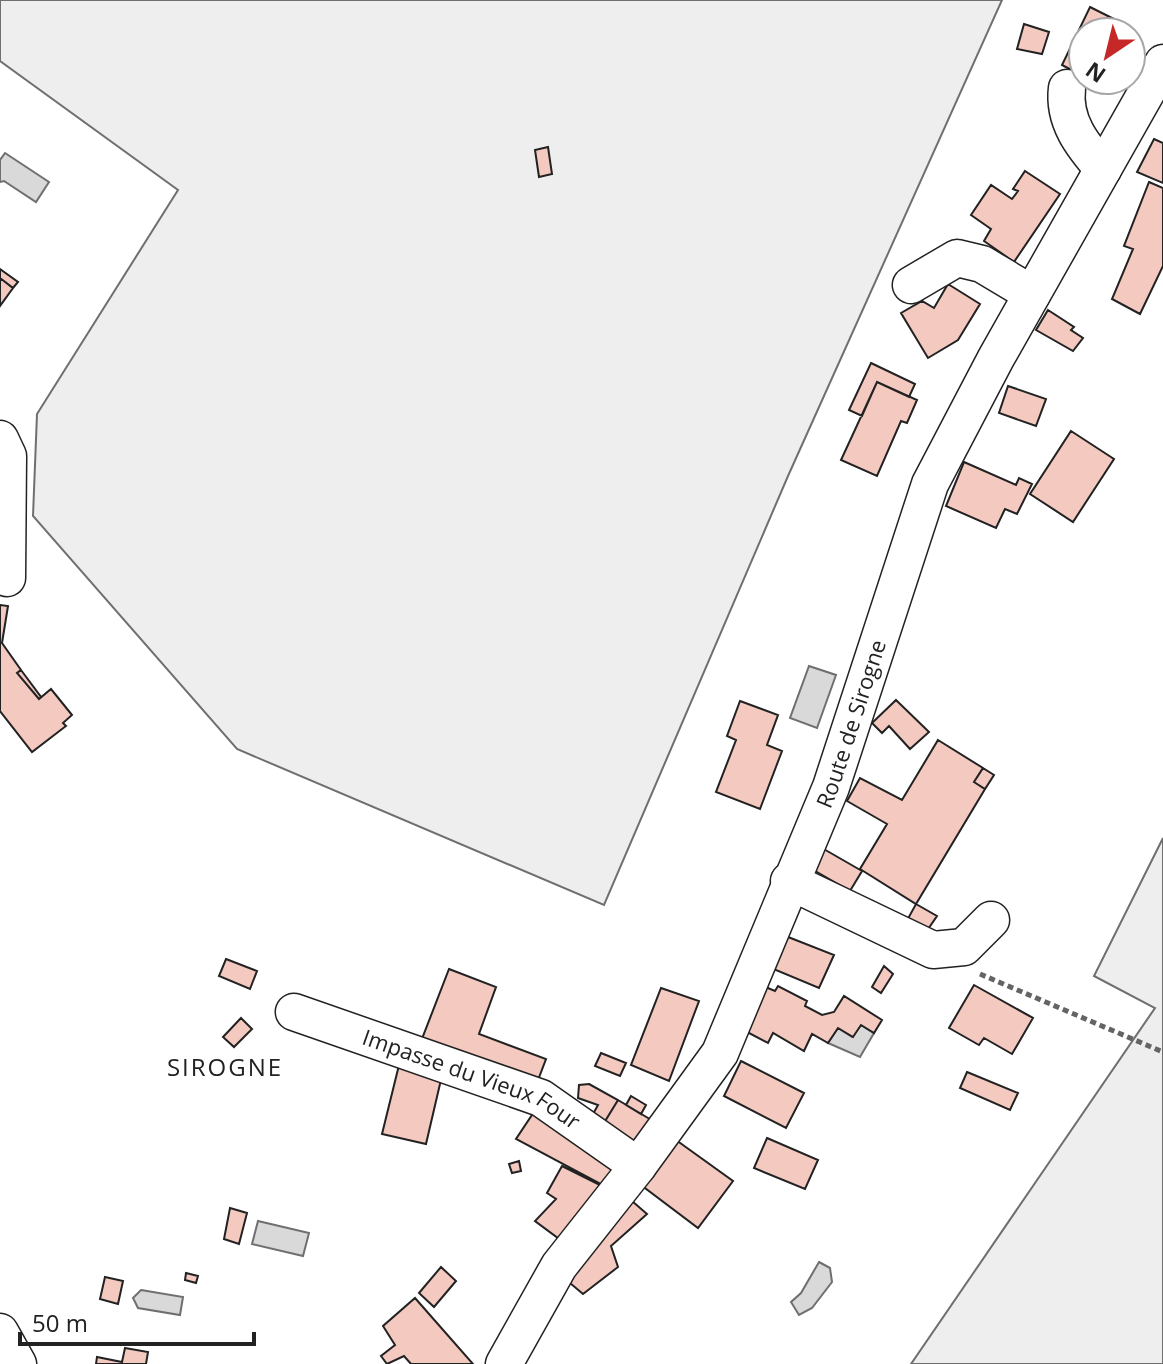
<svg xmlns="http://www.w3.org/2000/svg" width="1163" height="1364" font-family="'Open Sans',sans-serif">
<rect width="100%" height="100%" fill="#fff"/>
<!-- green -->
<path fill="#eee" stroke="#6f6f6f" stroke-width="2" d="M 0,0 L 1002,0 L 788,476 L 604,905 L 237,749 L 33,516 L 37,414 L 178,190 L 0,61 Z
M 1163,838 L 1163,1364 L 911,1364 L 1155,1008 L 1094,976 Z"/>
<!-- water -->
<path fill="#d9d9d9" stroke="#6f6f6f" stroke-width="2" d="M 5,153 L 49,182 L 36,202 L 4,181 L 0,182 L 0,160 Z
M 809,666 L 836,675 L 817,728 L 790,718 Z
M 861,1025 L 874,1033 L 860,1057 L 828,1043 L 838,1028 L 852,1037 Z
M 258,1221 L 309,1233 L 303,1256 L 252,1244 Z
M 819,1262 L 830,1268 L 832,1282 L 812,1308 L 799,1315 L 791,1302 L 801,1293 Z
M 141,1290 L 183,1297 L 180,1315 L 138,1308 L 133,1298 Z"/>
<!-- building -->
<path fill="#f3c9c0" stroke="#222" stroke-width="2" d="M 1090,7 L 1124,24 L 1120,32 L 1083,32 L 1083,76 L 1062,65 Z
M 1024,24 L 1049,32 L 1042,54 L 1017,49 Z
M 1154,139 L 1163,143 L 1163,183 L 1137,172 Z
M 548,147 L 552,174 L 539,177 L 535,150 Z
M 1025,171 L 1060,194 L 1014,262 L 984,241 L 991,229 L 971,215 L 991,185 L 1012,199 L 1018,191 L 1013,189 Z
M 1149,182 L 1163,188 L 1163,266 L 1140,314 L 1112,299 L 1133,249 L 1124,246 Z
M 0,269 L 18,282 L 13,288 L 0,278 Z
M 0,278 L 13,288 L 0,306 Z
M 948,284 L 980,304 L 958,340 L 928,358 L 901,313 L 922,301 L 934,308 Z
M 1048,310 L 1074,327 L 1071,330 L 1083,338 L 1073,351 L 1036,330 Z
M 871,363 L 915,384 L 909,397 L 877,382 L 862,416 L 849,410 Z
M 877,382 L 917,400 L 907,423 L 901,421 L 877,476 L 841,460 Z
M 1008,386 L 1046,399 L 1036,426 L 999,413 Z
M 1071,431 L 1114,459 L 1073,522 L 1030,494 Z
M 964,462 L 1016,485 L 1019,478 L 1032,484 L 1017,514 L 1005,509 L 996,528 L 946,506 Z
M 0,605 L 8,606 L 2,643 L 21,670 L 17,673 L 39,699 L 51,689 L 72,715 L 63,723 L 66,726 L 32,752 L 0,711 Z
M 21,670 L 41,697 L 39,699 L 17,673 Z
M 896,700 L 929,732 L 910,749 L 889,726 L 882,733 L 872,723 Z
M 740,701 L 778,715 L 767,745 L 782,751 L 760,809 L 716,792 L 736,740 L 727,736 Z
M 938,740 L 983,768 L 974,782 L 985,789 L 916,904 L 860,869 L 887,824 L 847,801 L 860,778 L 902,800 Z
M 983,768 L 994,775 L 985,789 L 974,782 Z
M 822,848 L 862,871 L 850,891 L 810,868 Z
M 916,904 L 937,916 L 924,935 L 905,924 Z
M 783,935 L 834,955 L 819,988 L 771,968 Z
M 226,959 L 257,971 L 250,989 L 219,976 Z
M 884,966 L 893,974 L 881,993 L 872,987 Z
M 449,969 L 496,987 L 479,1034 L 546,1059 L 535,1088 L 420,1044 Z
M 974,985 L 1033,1018 L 1012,1054 L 984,1038 L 979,1045 L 949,1028 Z
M 763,986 L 775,991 L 778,986 L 807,1001 L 805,1006 L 822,1015 L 834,1012 L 844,996 L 882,1020 L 874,1033 L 861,1025 L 853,1037 L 838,1028 L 828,1043 L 812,1034 L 804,1051 L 773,1033 L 768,1043 L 747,1032 Z
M 661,988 L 699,1001 L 669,1081 L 631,1065 Z
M 241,1018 L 252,1029 L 234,1047 L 223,1037 Z
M 601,1053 L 626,1063 L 620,1076 L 595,1066 Z
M 400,1061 L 443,1071 L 426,1144 L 382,1134 Z
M 741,1061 L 804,1093 L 786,1128 L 724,1096 Z
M 967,1072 L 1018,1093 L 1010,1110 L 960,1088 Z
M 589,1084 L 618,1100 L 599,1131 L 588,1123 L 598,1105 L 578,1098 L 579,1085 Z
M 631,1096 L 646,1105 L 641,1114 L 626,1105 Z
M 618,1100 L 658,1124 L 637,1157 L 599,1131 Z
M 540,1103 L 624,1162 L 608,1188 L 516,1139 Z
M 767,1138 L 818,1160 L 805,1189 L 754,1168 Z
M 676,1140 L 733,1181 L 698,1228 L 641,1185 Z
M 519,1161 L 521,1171 L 512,1173 L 509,1164 Z
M 562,1166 L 608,1189 L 566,1244 L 535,1221 L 556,1199 L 547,1193 Z
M 632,1201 L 647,1214 L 611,1246 L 618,1267 L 583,1294 L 564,1278 Z
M 230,1208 L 247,1213 L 239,1244 L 224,1239 Z
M 441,1267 L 456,1281 L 434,1307 L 419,1293 Z
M 186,1273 L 198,1276 L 196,1283 L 185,1280 Z
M 105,1277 L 123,1281 L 118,1304 L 100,1299 Z
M 415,1298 L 473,1364 L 411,1364 L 404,1356 L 387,1364 L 381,1356 L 395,1345 L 383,1326 Z
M 125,1348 L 148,1352 L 146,1364 L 96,1364 L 97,1357 L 122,1362 Z"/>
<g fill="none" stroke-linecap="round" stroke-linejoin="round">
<defs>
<g id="minor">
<path d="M 1067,88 C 1063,121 1082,145 1103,169"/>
<path d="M 911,285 L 957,258 L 982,264 L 1032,294"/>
<path d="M 0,439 L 8,456 L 7,578"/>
<path d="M 789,881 L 933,950 L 964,947 L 991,920"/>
<path id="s1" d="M 294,1012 L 541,1098 L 638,1166"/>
<path d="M 0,1332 L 18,1364"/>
<path id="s2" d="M 504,1364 L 559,1266 L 638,1166 L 720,1053 L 831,787 L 930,484 L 996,358 L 1163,63"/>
</g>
</defs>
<!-- minor casing -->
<use href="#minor" stroke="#222" stroke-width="39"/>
<!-- path -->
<path stroke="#646464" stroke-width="5" stroke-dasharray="6 4" stroke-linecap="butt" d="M 980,974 L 1163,1052"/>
<!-- minor -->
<use href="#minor" stroke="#fff" stroke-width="36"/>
</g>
<g text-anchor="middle" stroke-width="6" stroke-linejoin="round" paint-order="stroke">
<!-- street labels -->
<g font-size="22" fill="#222" stroke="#fff">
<text dy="8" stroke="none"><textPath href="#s2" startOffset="734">Route de Sirogne</textPath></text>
<text dy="8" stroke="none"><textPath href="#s1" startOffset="190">Impasse du Vieux Four</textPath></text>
</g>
<!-- neighbourhood labels -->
<g font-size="24" letter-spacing="2" fill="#222" stroke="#fff">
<text x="225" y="1076">SIROGNE</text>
</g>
</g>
<!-- north arrow -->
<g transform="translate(1107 56) rotate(215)"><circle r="38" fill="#ffffff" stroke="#a7a7a7" stroke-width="2"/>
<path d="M0-6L14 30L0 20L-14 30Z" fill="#c62828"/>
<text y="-12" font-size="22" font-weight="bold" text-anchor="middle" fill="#222222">N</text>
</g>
<!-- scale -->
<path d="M20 1332v12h234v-12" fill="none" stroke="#222222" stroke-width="4"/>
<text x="32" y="1332" font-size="24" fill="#222222" stroke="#ffffff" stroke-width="6" paint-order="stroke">50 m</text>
</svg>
